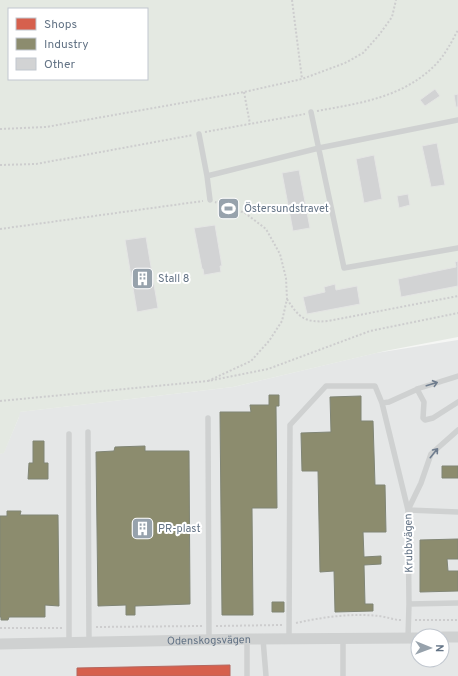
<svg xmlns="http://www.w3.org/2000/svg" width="458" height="676" font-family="Overpass,sans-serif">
<rect width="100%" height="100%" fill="#f5f6f4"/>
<!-- built -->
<path fill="#e5e7e7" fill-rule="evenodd" d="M 458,340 L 458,676 L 0,676 L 0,454 L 4,452 L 19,417 L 19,412 L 233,387 L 376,353 ZM 418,636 L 442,636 L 442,660 L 418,660 Z"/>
<!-- green -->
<path fill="#e4e9e2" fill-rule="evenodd" d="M 0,0 L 458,0 L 458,337 L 385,351 L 233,387 L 20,412 L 19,417 L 4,453 L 0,454 ZM 9,9 L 147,9 L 147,79 L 9,79 Z"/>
<!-- shops -->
<path fill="#d6604d" stroke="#b4665e" d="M 230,665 L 230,676 L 77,676 L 77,668 Z"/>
<!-- industry -->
<path fill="#8c8c6e" stroke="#808575" d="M 269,395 L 279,395 L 279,406 L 276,406 L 277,508 L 252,508 L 253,615 L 222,615 L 220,412 L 251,412 L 250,405 L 269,405 Z
M 361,396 L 361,421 L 373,421 L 375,485 L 385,485 L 386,532 L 363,532 L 364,557 L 381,556 L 381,564 L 364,565 L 365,604 L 373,604 L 373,611 L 335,612 L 334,571 L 320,572 L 318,471 L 302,471 L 301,433 L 331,432 L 330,397 Z
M 33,441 L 44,441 L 44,463 L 48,463 L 48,479 L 28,479 L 29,463 L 33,463 Z
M 145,446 L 145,451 L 189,451 L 190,604 L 135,606 L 135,615 L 126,615 L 126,605 L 98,606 L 96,452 L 114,451 L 115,447 Z
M 442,466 L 458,466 L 458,478 L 442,478 Z
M 7,511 L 21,511 L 20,515 L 58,515 L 59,606 L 45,605 L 45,617 L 9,617 L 8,620 L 1,620 L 1,617 L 0,617 L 0,516 L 7,516 Z
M 458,539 L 458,559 L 447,559 L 448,571 L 458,571 L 458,591 L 420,592 L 420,540 Z
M 272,602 L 284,602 L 284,612 L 272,612 Z"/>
<!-- building -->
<path fill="#d2d3d4" stroke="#e4e5e4" d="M 435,89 L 440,96 L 425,106 L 420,100 Z
M 458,94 L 458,107 L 456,107 L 454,95 Z
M 437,143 L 445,185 L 431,187 L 422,146 Z
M 374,155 L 382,199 L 364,203 L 356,159 Z
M 299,170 L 310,228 L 293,231 L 282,173 Z
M 408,194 L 410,205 L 399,208 L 397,196 Z
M 215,225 L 222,266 L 220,266 L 221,272 L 204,275 L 203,269 L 202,269 L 194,228 Z
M 146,237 L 158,308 L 137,312 L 125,240 Z
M 458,261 L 458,286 L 401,297 L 398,279 L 456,267 L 455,262 Z
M 335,284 L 336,290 L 357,286 L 360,304 L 307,314 L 303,297 L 325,292 L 324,287 Z"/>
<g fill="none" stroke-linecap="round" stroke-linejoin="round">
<!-- path -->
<path stroke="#cdcdce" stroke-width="2" stroke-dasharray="2 2" stroke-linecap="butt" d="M 292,0 L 302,79
M 244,92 L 250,124
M 317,111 C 361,103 406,97 438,62 C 446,53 452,41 458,30
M 0,129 L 46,127 L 244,92 L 302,79 L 345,63 L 363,53 L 379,35 L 392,17 L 396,0
M 205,132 L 305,114
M 0,165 L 36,164 L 193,135
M 0,229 L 203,201
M 287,299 C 299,318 305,323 328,321 L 458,296
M 208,381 L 251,361 L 269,341 L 282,321 L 287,299 L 286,278 L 280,254 L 266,229 L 245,213 L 215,202
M 0,401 L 208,381 L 268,369 L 370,331 L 458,313
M 415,620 L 458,620
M 296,623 C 323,617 352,613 379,616 C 387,617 394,620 401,620
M 216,626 L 282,625
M 96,627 L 202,626
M 0,628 L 62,628"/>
<!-- service -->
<path stroke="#cfd1d1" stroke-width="5.5" d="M 311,112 L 344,268 L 458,248
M 199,134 L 207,176 L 319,148 L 458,120
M 207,176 L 210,200
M 417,389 L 424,402 L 423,418 L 425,420 L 433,418 L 458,402
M 382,403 L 389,402 L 420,388 L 458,376
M 208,418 L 209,640
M 458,430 L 431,454 L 421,483 L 408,510 L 458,512
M 88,432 L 89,642
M 409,604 L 458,603
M 247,639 L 247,676
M 263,639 L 266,676
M 289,639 L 290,425 L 326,386 L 375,386 L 382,403 L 408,510 L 409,604 L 408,638
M 343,639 L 343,676
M 69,643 L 69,434"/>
<!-- minor -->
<g stroke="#cfd1d1" stroke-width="11">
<path d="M 442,637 L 458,637"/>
<path id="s1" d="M 0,644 L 247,639 L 418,638"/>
</g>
</g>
<!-- one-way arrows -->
<defs><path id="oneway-shaft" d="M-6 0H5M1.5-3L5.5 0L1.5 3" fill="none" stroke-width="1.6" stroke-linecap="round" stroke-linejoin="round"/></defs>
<g stroke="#6f7d8e">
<use href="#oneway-shaft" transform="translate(432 384) rotate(-17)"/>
<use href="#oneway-shaft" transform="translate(434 453) rotate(-51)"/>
</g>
<!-- icons -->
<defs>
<symbol id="stadium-square" viewBox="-11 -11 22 22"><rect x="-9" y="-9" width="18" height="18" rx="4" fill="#97a2ac" stroke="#fff"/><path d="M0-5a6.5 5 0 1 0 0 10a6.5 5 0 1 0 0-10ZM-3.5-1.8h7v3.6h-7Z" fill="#fff"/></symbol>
<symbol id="building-square" viewBox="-11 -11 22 22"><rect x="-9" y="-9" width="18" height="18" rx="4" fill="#97a2ac" stroke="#fff"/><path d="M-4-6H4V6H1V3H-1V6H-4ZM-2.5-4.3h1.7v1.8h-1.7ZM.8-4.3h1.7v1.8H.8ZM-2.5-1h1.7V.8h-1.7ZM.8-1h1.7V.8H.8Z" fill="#fff"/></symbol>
</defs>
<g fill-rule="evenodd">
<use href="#stadium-square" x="216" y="196" width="25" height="25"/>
<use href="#building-square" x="130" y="266" width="25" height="25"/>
<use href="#building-square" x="130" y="516" width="25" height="25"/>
</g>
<g text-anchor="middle" stroke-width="4" stroke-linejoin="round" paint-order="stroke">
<!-- poi labels -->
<g font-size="11" fill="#647486" stroke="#fff" text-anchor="start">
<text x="244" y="212">Östersundstravet</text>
<text x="158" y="282">Stall 8</text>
<text x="158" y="532">PR-plast</text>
</g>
<!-- street labels -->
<g font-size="11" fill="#647486" stroke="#fff">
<text transform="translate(408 543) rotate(-91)" y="4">Krubbvägen</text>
<text dy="4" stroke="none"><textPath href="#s1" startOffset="209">Odenskogsvägen</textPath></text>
</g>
</g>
<!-- legend -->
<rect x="8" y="8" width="140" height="72" fill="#ffffff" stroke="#c1c7cf"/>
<rect x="16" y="18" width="20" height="12" fill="#d6604d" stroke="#c1c7cf"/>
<text x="44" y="28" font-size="12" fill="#647486">Shops</text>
<rect x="16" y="38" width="20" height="12" fill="#8c8c6e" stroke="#c1c7cf"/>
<text x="44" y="48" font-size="12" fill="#647486">Industry</text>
<rect x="16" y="58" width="20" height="12" fill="#d2d3d4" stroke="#c1c7cf"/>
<text x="44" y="68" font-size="12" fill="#647486">Other</text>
<!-- north arrow -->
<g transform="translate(430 648) rotate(91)"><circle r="19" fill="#ffffff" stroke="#c1c7cf"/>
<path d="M0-3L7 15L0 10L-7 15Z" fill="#97a2ac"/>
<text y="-6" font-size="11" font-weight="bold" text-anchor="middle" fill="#647486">N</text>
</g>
</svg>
